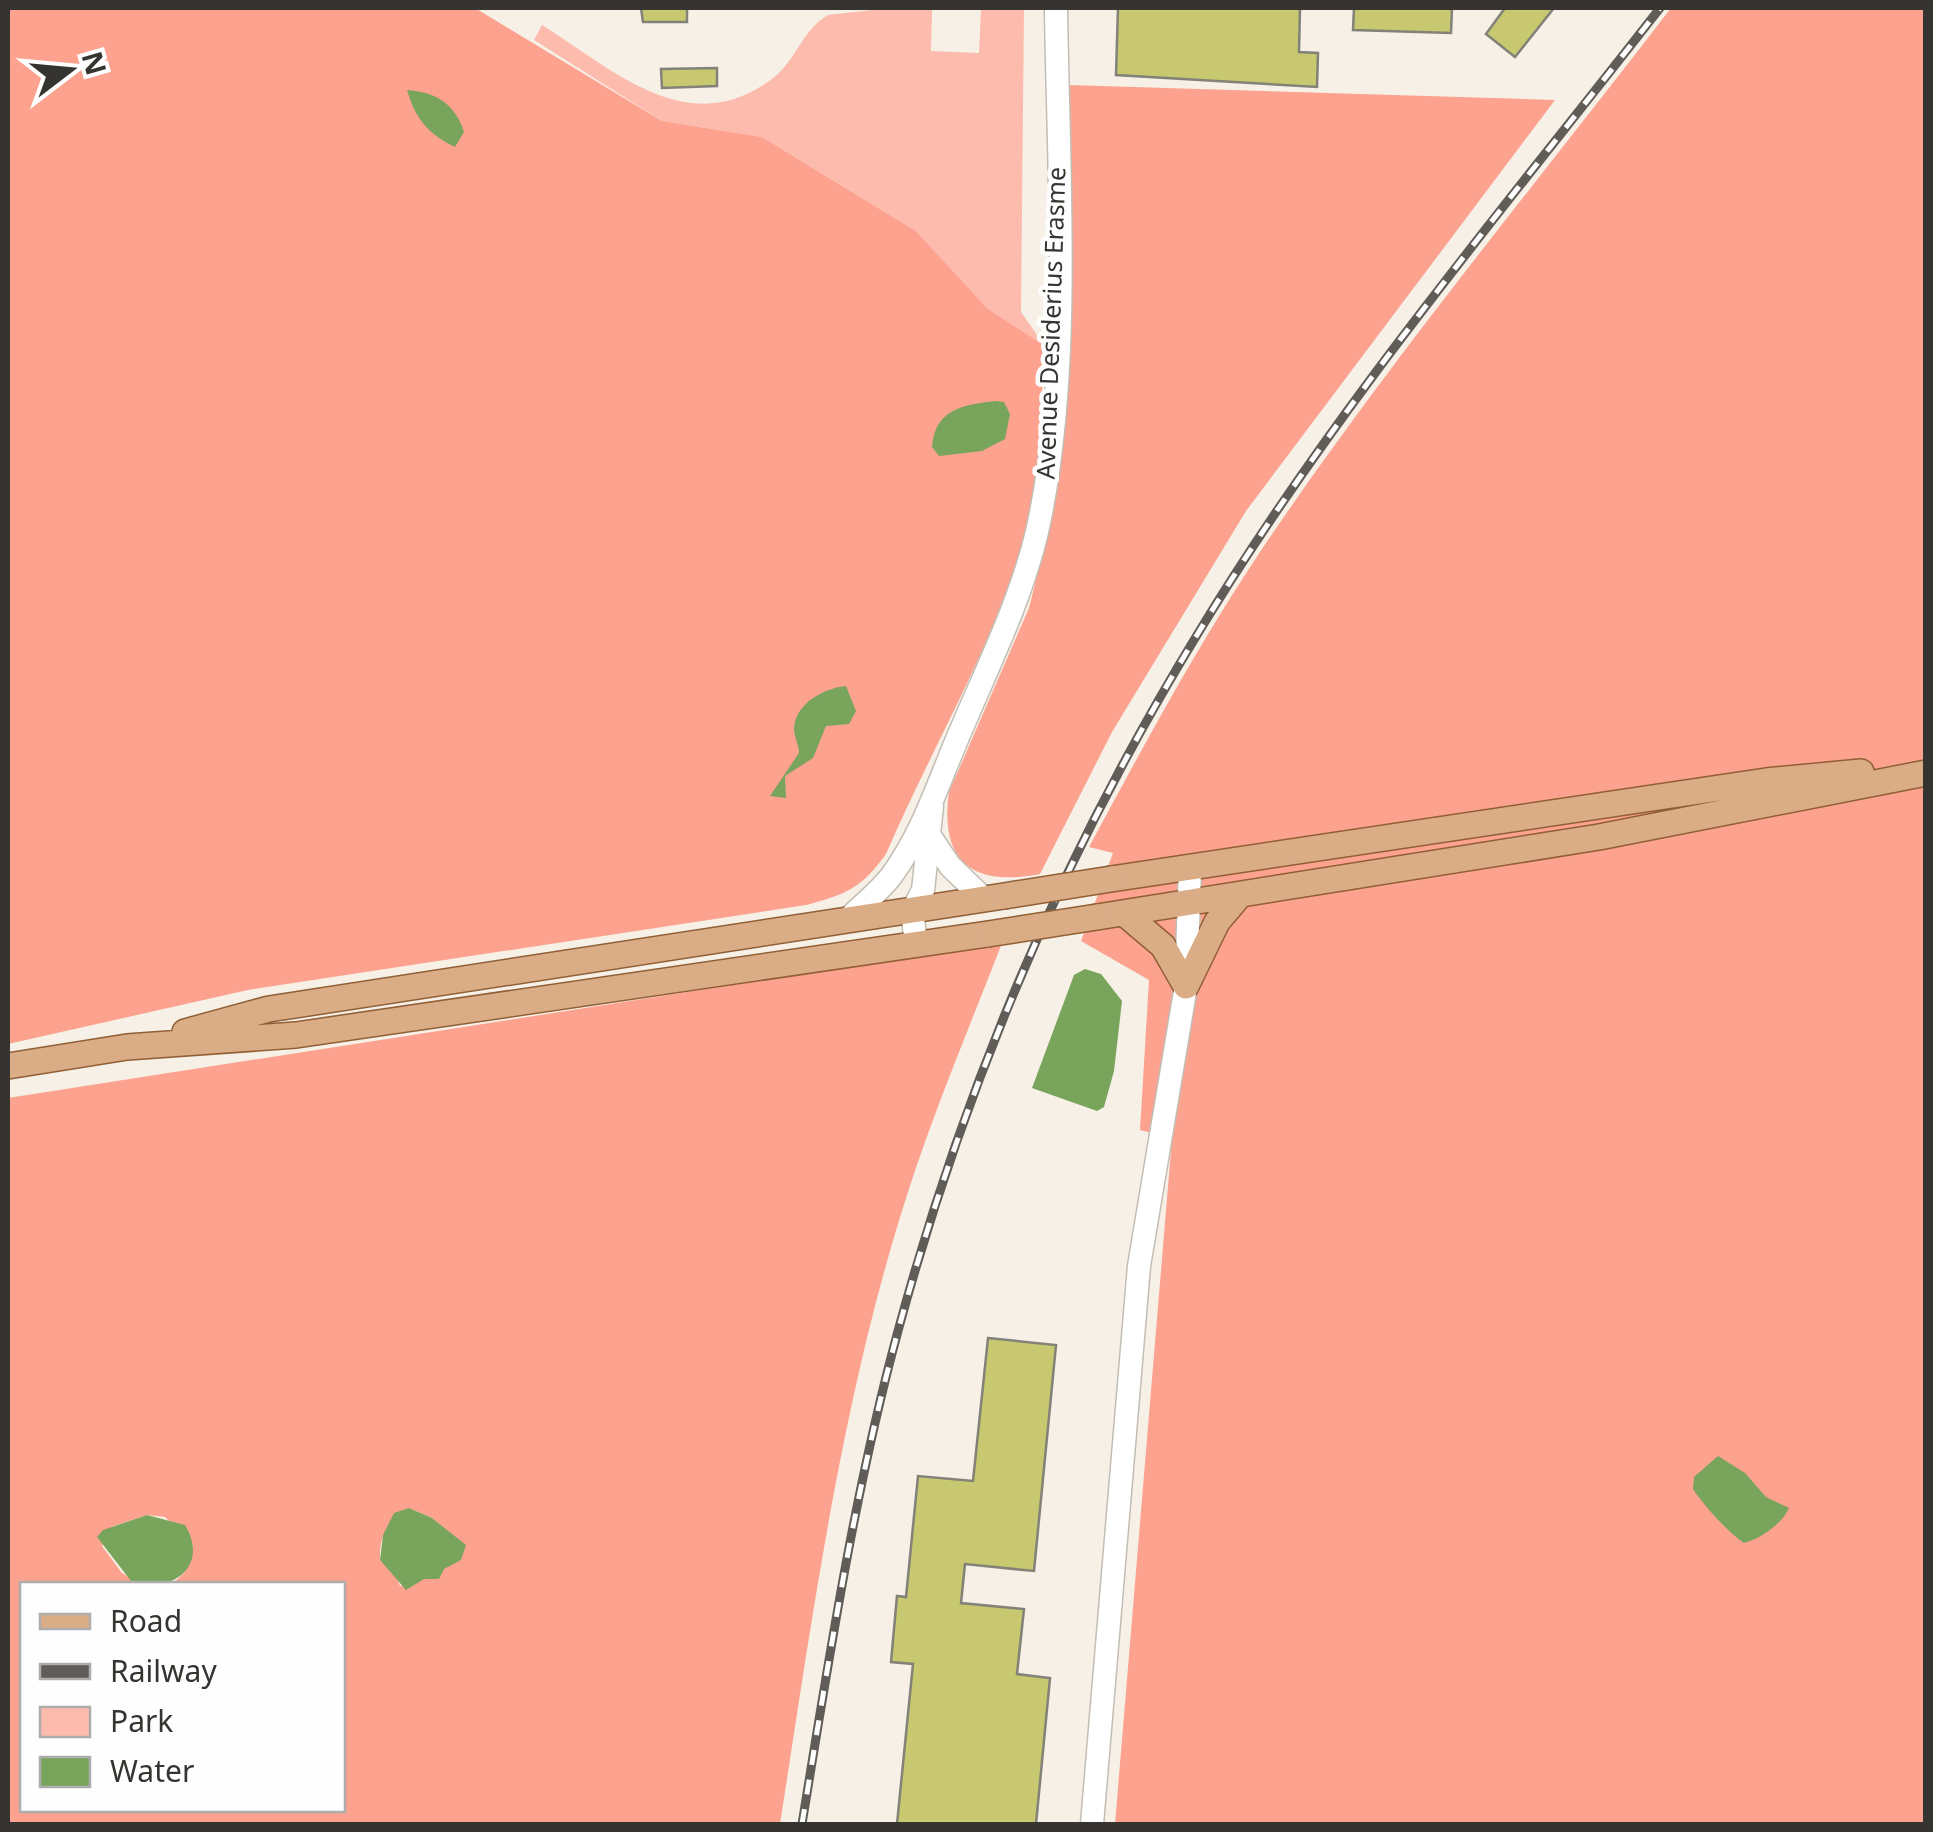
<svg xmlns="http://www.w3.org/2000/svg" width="1933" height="1832" font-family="'Noto Sans',sans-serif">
<rect width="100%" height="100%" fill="#f6f0e6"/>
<!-- green -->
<path fill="#fdbbad" d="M 890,8 L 932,8 L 931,51 L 979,53 L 981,8 L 1024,8 L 1021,312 L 1044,345 L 988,309 L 916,231 L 762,137 L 662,121 L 534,40 L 542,25 C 614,70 688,142 772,79 C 796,61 802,30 828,15 Z"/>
<!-- forest -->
<path fill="#fca28f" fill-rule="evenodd" d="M 8,8 L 475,8 L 662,121 L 762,137 L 916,231 L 988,309 L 1044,345 C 1041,410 1041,480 1022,544 C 991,651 930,751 886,854 C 862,888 845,895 806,905 L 248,990 L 8,1044 Z
M 1671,8 L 1925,8 L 1925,1824 L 1115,1824 L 1172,1138 L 1140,1130 L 1149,980 L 1081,941 L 1113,853 L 1089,847 C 1143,747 1197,646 1260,552 C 1387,363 1533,188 1671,8 Z
M 1069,85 L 1555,100 L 1246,511 L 1112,732 L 1040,874 C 974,887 939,863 949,792 L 1029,608 L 1048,531 L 1069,297 Z
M 1002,943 C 970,1026 935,1108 908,1192 C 842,1396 813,1613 780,1824 L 8,1824 L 8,1098 ZM 409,1508 L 432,1518 L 461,1542 L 461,1560 L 400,1586 L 396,1575 L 380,1560 C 379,1533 389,1523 409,1508 ZM 147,1515 L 165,1517 L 193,1545 L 184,1573 L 172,1584 L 342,1584 L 342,1810 L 22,1810 L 22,1584 L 141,1584 L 122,1573 L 102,1546 L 111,1527 Z"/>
<!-- water -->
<path fill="#78a45c" d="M 407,90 C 435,92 455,103 464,132 L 455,147 C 428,134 415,118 407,90 Z
M 995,401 L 1004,402 L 1010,414 L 1005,439 L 982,451 L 939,456 L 932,447 C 935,409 963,405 995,401 Z
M 846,686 L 856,711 L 849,724 L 826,726 L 813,758 L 785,776 L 786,798 L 770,796 L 799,753 C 799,745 794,736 794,729 C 795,703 825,688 846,686 Z
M 1085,969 L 1101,974 L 1122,1001 L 1114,1071 L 1104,1107 L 1097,1111 L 1032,1088 L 1074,975 Z
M 1718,1456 L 1745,1473 L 1766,1497 L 1789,1508 C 1783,1523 1760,1539 1744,1543 C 1729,1533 1704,1506 1693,1489 L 1694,1477 Z
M 409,1508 L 432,1518 L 466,1545 L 461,1560 L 444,1569 L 439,1579 L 424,1579 L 406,1590 L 380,1560 L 383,1535 L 394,1513 Z
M 147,1515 L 185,1525 C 210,1566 172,1595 131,1581 L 97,1537 L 103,1530 Z"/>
<!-- building -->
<path fill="#c7c86f" stroke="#828278" stroke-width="2.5" d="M 641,8 L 687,8 L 687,22 L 643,22 Z
M 1118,8 L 1300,8 L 1299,52 L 1318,53 L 1317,87 L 1116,75 Z
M 1354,8 L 1452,8 L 1451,33 L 1353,30 Z
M 1505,8 L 1554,8 L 1515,57 L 1486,34 Z
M 717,68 L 717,86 L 662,88 L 661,69 Z
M 988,1338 L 1056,1345 L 1034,1571 L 965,1564 L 961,1603 L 1024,1609 L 1017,1674 L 1050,1678 L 1036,1824 L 897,1824 L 913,1664 L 891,1662 L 897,1596 L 906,1597 L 918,1476 L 973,1481 Z"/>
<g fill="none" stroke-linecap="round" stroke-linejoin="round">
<defs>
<path id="secondary" d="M 930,836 L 950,866 L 983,898
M 849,918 C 863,904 880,891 892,875 C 923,833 940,778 961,730 C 988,666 1021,600 1037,532 C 1073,372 1058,172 1056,8
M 916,943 L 912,911 L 923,890 L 932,806
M 1092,1824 L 1139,1266 L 1186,986 L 1190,868"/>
<path id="primary" d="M 1111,879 L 1766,781 L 1861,772
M 1124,913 L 1163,946 L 1186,986
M 1097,917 L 1599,837 L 1926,773
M 1186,986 L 1217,922 L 1239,896
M 185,1032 L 269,1009 L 1004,896
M 8,1066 L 127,1047 L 296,1035 L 988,934"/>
</defs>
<!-- secondary casing -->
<use href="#secondary" stroke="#c3beb4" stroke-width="25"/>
<!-- primary casing -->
<use href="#primary" stroke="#915f35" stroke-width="28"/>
<!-- secondary -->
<use href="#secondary" stroke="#fff" stroke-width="22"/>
<!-- primary -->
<use href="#primary" stroke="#daad87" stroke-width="25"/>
<defs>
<path id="rail" d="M 802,1824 C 829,1659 854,1493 898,1331 C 964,1087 1065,851 1197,635 C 1331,413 1501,212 1660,8"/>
</defs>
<!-- rail casing -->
<use href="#rail" stroke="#605d58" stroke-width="9"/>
<!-- rail -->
<use href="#rail" stroke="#fefefe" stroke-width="5" stroke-dasharray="15" stroke-linecap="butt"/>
<defs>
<path id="primary-bridge" d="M 1004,896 L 1111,879
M 988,934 L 1097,917"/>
</defs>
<!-- primary-bridge casing -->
<use href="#primary-bridge" stroke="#915f35" stroke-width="28" stroke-linecap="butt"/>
<!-- primary-bridge -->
<use href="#primary-bridge" stroke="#daad87" stroke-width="25"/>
</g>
<g text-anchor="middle" stroke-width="9" stroke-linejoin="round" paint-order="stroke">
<!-- street labels -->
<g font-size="25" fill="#363430" stroke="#fefefe">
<text transform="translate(1051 323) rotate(-88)" y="9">Avenue Desiderius Erasme</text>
</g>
</g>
<!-- border -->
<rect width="1933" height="1832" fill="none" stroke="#363430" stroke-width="20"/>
<!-- legend -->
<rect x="20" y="1582" width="325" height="230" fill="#fefefe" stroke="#aeadac" stroke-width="2.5"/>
<rect x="40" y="1614" width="50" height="15" fill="#daad87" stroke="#aeadac" stroke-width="2.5"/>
<text x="110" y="1632" font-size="30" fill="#363430">Road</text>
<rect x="40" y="1664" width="50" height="15" fill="#605d58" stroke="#aeadac" stroke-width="2.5"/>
<text x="110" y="1682" font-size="30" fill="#363430">Railway</text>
<rect x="40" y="1707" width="50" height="30" fill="#fdbbad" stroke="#aeadac" stroke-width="2.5"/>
<text x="110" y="1732" font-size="30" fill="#363430">Park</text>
<rect x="40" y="1757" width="50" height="30" fill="#78a45c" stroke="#aeadac" stroke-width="2.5"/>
<text x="110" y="1782" font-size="30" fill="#363430">Water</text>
<!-- north arrow -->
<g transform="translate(70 70) rotate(74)" stroke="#fefefe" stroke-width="8" paint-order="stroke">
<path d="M0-8L18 38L0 25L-18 38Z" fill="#363430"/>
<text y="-15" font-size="28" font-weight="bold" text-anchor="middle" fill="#363430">N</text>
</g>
</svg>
